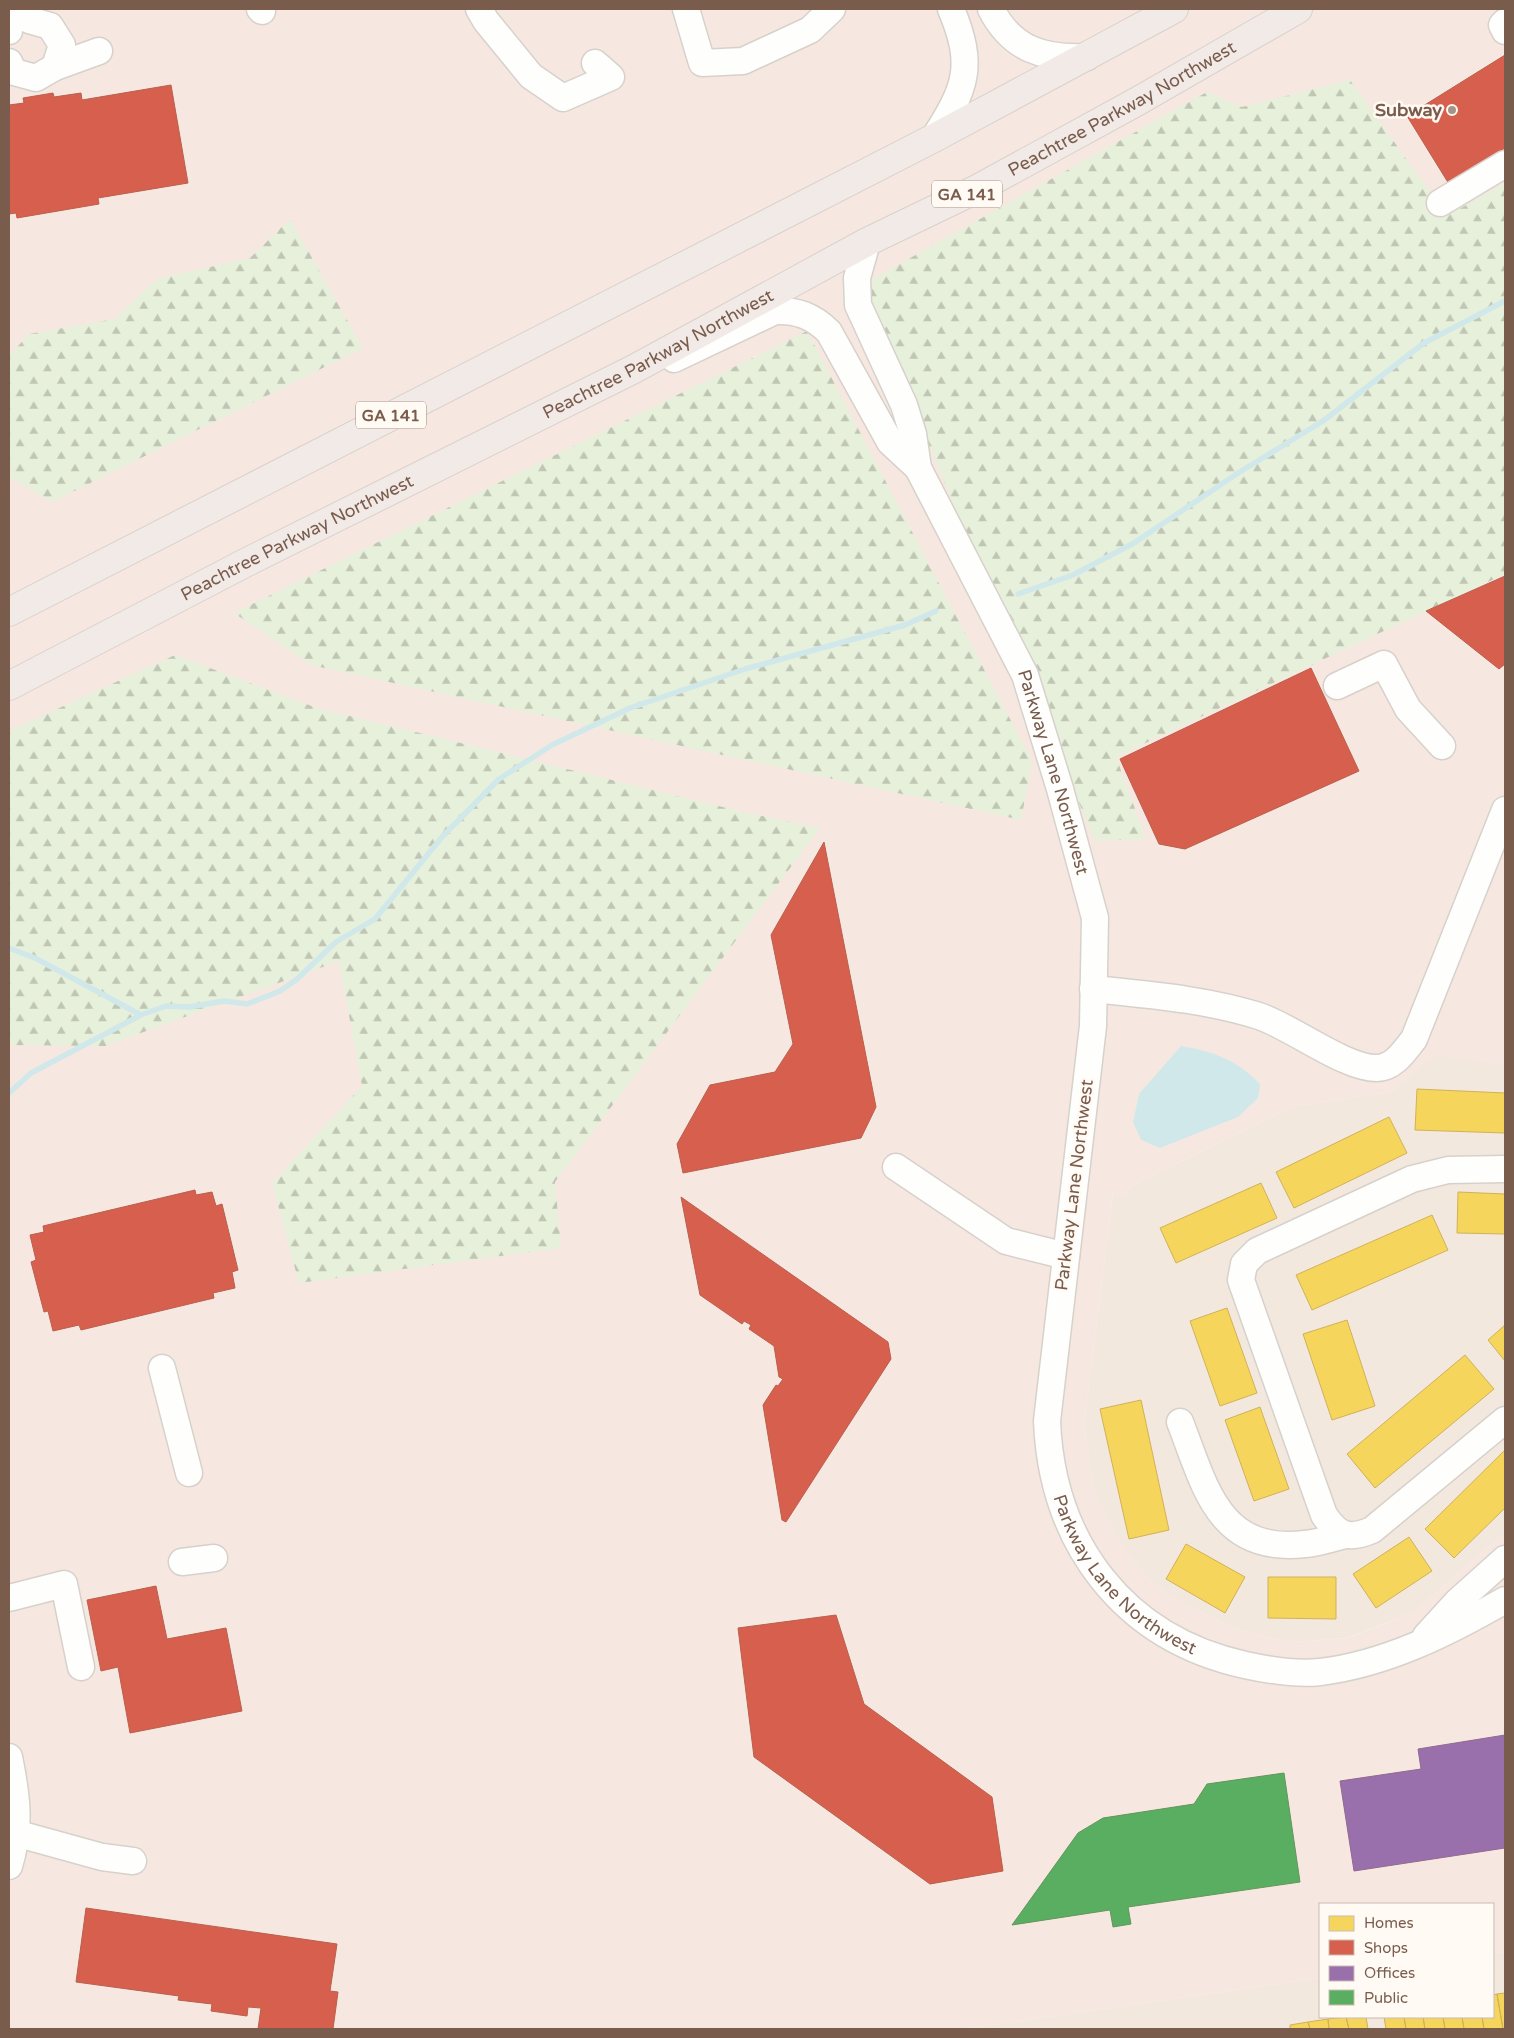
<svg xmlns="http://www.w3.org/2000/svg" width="1514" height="2038" font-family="'Varela Round',sans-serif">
<defs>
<pattern id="forest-firs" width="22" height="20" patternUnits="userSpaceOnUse" patternTransform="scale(1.25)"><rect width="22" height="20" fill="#e7f0db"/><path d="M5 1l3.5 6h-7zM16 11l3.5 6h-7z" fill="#c0c6b4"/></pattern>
</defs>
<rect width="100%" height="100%" fill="#f9f5f0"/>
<!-- residential -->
<path fill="#f2e8de" d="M 1435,1055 L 1505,1064 L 1505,1533 L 1414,1612 L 1347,1638 L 1291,1642 L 1241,1630 L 1186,1606 L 1148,1579 L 1116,1538 L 1094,1490 L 1084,1426 L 1113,1193 L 1125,1197 L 1129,1187 L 1292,1107 L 1391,1092 Z
M 1505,1952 L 1505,2029 L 965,2029 L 1320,1978 L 1320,2017 L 1493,2017 L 1493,1953 Z"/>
<!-- commercial -->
<path fill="#f6e8e1" d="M 9,9 L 1505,9 L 1505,1064 L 1435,1056 L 1391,1092 L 1292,1107 L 1129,1187 L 1125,1197 L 1113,1193 L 1084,1426 L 1094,1490 L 1117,1538 L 1148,1579 L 1186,1606 L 1241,1630 L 1291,1642 L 1348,1638 L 1414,1612 L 1505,1533 L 1505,1952 L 1493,1953 L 1493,1904 L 1320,1904 L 1320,1978 L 965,2029 L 9,2029 Z"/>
<!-- forest -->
<path fill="url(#forest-firs)" d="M 1350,80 L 1447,216 L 1505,183 L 1505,574 L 1116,757 L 1146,839 L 1095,841 L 862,285 L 1207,92 L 1242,107 Z
M 290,219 L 363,348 L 52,502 L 9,477 L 9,356 L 29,334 L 115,319 L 157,279 L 250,258 Z
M 807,331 L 1032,761 L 1021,820 L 311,665 L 234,613 Z
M 175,655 L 317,708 L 743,812 L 820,828 L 555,1182 L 561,1248 L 299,1283 L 272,1183 L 362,1086 L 339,961 L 105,1046 L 9,1045 L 9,731 Z"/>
<!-- water -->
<path fill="#d0e8ea" d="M 1181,1046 C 1215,1052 1235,1059 1260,1084 L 1258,1098 L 1238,1117 L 1160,1148 L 1141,1140 L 1133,1122 L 1139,1094 Z"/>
<!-- homes -->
<path fill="#f6d55c" stroke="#d1b158" d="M 1417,1089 L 1505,1093 L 1505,1133 L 1415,1130 Z
M 1389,1117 L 1407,1153 L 1294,1208 L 1276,1172 Z
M 1261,1183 L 1277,1218 L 1176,1263 L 1160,1228 Z
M 1458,1192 L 1505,1194 L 1505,1234 L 1457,1233 Z
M 1432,1215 L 1448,1250 L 1312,1310 L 1296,1275 Z
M 1227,1308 L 1257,1393 L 1220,1406 L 1190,1321 Z
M 1347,1320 L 1375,1406 L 1332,1420 L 1303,1334 Z
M 1505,1325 L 1505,1361 L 1488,1340 Z
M 1465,1355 L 1494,1389 L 1375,1488 L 1347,1454 Z
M 1141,1400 L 1169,1530 L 1129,1539 L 1100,1409 Z
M 1260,1407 L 1289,1489 L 1254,1501 L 1225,1420 Z
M 1505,1450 L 1505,1508 L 1454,1558 L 1425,1529 Z
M 1409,1537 L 1432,1571 L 1376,1608 L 1353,1574 Z
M 1186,1544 L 1245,1577 L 1225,1613 L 1166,1579 Z
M 1268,1577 L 1336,1577 L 1336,1619 L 1268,1618 Z
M 1505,1993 L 1505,2029 L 1503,2029 L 1497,1994 Z
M 1497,1994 L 1503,2029 L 1484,2029 L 1482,2017 L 1493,2017 L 1493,1995 Z
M 1346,2017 L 1349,2029 L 1329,2029 L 1328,2019 Z
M 1346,2017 L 1366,2017 L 1368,2029 L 1349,2029 Z
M 1384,2017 L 1404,2017 L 1406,2029 L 1386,2029 Z
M 1404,2017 L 1423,2017 L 1425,2029 L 1406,2029 Z
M 1423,2017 L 1443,2017 L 1445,2029 L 1425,2029 Z
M 1443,2017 L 1462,2017 L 1464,2029 L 1445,2029 Z
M 1462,2017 L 1482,2017 L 1484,2029 L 1464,2029 Z
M 1328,2019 L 1329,2029 L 1310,2029 L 1308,2022 Z
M 1308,2022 L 1310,2029 L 1290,2029 L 1290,2025 Z"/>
<!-- shops -->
<path fill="#d6604d" stroke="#ba5f4d" d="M 1505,55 L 1505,148 L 1449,184 L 1407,116 Z
M 171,85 L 188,183 L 98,198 L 99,204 L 17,218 L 16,213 L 9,214 L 9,105 L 24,103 L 23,98 L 53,93 L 54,97 L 81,93 L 82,100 Z
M 1505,576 L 1505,664 L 1499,669 L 1426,611 Z
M 1311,668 L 1359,771 L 1185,849 L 1159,844 L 1120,759 Z
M 824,842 L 876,1107 L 861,1138 L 683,1173 L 677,1144 L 710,1085 L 775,1072 L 793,1044 L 771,935 Z
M 195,1190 L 196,1195 L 212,1192 L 216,1206 L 222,1204 L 238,1270 L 232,1272 L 235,1288 L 213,1293 L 214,1298 L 81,1330 L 79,1325 L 53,1331 L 48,1311 L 44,1312 L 31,1262 L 36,1260 L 30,1235 L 44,1232 L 43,1226 Z
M 681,1197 L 888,1342 L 891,1359 L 786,1522 L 782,1520 L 763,1405 L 776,1385 L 778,1386 L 783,1379 L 779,1377 L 774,1346 L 749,1329 L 751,1325 L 744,1321 L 742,1324 L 700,1295 Z
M 156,1586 L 167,1639 L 226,1628 L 242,1711 L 130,1733 L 118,1667 L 101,1671 L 87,1600 Z
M 836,1615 L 864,1704 L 992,1797 L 1003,1871 L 930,1884 L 754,1757 L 738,1628 Z
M 86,1908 L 337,1944 L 330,1991 L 338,1992 L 333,2029 L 258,2029 L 261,2008 L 248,2007 L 247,2016 L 211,2011 L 212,2004 L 178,2000 L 179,1996 L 76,1982 Z"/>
<!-- offices -->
<path fill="#9970ab" stroke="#906a8f" d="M 1505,1735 L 1505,1848 L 1354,1871 L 1340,1781 L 1421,1769 L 1418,1749 Z"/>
<!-- public -->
<path fill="#5aae61" stroke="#64955b" d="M 1284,1773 L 1300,1882 L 1128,1907 L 1131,1924 L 1113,1927 L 1110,1910 L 1012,1925 L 1078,1833 L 1103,1818 L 1194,1804 L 1207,1784 Z"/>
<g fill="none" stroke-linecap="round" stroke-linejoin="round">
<!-- stream -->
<path stroke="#d0e8ea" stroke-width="5.5" d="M 1018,594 L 1073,575 L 1134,543 L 1238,473 L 1323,421 L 1424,343 L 1505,301
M 9,948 L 35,958 L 141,1015
M 9,1093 L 31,1073 L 141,1015 L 166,1006 L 189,1007 L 224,1001 L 247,1004 L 280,991 L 296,980 L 336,942 L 375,919 L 442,837 L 499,779 L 552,745 L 630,708 L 745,669 L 905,625 L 936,611"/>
<defs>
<g id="minor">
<path d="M 260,9 L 262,11"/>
<path d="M 479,9 L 486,21 L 531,76 L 563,98 L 611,77 L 595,63"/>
<path d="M 686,9 L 702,63 L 743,61 L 810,30 L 832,9"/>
<path d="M 991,9 C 1012,50 1044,59 1087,57"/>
<path d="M 1505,22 L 1502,25 L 1505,31"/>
<path d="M 9,30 L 9,31"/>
<path d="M 9,62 L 14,72 L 36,78 L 55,67 L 62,45 L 50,26 L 29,20 L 15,9"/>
<path d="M 55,67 L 99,51"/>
<path d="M 934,138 C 966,88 975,66 951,9"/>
<path d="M 1440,203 L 1505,164"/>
<path d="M 867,242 L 857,278 L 858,305 L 904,405 L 913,434 L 918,468"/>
<path id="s1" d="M 674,359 L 775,311 C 797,310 813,316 829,332 L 890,442 L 918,468 L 1025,675 L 1060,789 L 1095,918 L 1093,1026 L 1047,1421 C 1052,1543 1123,1638 1245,1665 C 1268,1670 1296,1675 1320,1672 C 1386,1664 1448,1633 1505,1600"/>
<path d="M 1337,686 L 1384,664 L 1408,709 L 1442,746"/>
<path d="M 1093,989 C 1149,995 1205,999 1259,1016 C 1292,1027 1346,1069 1377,1068 C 1394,1068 1405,1050 1414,1039 L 1505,810"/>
<path d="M 896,1167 L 1006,1241 L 1066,1256"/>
<path d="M 1505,1169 L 1448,1170 L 1412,1179 L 1257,1251 L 1244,1264 L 1241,1280 L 1324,1515 C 1338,1536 1349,1540 1372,1530 L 1505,1420"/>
<path d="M 162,1368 L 189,1473"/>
<path d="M 1180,1422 C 1205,1486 1218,1554 1305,1544 C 1318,1543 1332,1538 1346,1535"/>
<path d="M 182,1562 L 214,1558"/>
<path d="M 9,1598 L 64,1584 L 81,1667"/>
<path d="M 1426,1636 L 1457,1602 L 1505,1559"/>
<path d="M 9,1757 C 17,1796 21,1827 9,1866"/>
<path d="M 15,1833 L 102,1857 L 133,1861"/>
</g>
<g id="highway">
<path d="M 9,612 L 934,138 L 1174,9"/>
<path id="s2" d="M 9,686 L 247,562 L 634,369 L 867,242 L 979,188 L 1138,101 L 1298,9"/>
</g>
</defs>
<!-- minor casing -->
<use href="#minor" stroke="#d7d1cb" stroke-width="29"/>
<!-- highway casing -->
<use href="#highway" stroke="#dad1cc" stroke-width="30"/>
<!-- minor -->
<use href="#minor" stroke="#fefefd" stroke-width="26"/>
<!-- highway -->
<use href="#highway" stroke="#f2eae7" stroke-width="28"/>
</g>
<!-- markers -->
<circle fill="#a69286" stroke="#fffaf3" stroke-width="2" cx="1452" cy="110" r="5"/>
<g text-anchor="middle" stroke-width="5" stroke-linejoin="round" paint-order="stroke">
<!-- shield labels -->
<g fill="#fffaf3" stroke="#a28b7f" stroke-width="1">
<rect x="932" y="180.5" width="70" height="27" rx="4"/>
<rect x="356" y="401.5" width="70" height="27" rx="4"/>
</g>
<g font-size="16" font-weight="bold" fill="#7a5c4d">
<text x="967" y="200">GA 141</text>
<text x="391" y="421">GA 141</text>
</g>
<!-- street labels -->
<g font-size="18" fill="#7a5c4d" stroke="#fffaf3">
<text dy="6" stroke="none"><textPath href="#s2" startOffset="1254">Peachtree Parkway Northwest</textPath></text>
<text dy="6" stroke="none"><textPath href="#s2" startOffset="729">Peachtree Parkway Northwest</textPath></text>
<text dy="6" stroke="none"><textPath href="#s2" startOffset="324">Peachtree Parkway Northwest</textPath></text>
<text dy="6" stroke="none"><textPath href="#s1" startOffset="670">Parkway Lane Northwest</textPath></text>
<text transform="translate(1074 1185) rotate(-83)" y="6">Parkway Lane Northwest</text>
<text dy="6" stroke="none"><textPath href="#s1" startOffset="1509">Parkway Lane Northwest</textPath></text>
</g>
<!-- poi labels -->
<g font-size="18" font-weight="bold" fill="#7a5c4d" stroke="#fffaf3" text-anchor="end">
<text x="1442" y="116">Subway</text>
</g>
</g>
<!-- border -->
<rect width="1514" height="2038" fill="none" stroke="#7a5c4d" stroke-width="20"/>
<!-- legend -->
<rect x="1319" y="1903" width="175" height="115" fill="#fffaf3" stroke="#cabbb1"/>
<rect x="1329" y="1916" width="25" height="15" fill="#f6d55c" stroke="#cabbb1"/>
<text x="1364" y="1928" font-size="15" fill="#7a5c4d">Homes</text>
<rect x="1329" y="1940" width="25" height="15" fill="#d6604d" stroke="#cabbb1"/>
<text x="1364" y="1953" font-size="15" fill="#7a5c4d">Shops</text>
<rect x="1329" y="1966" width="25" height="15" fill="#9970ab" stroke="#cabbb1"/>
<text x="1364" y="1978" font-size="15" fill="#7a5c4d">Offices</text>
<rect x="1329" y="1990" width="25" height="15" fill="#5aae61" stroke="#cabbb1"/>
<text x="1364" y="2003" font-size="15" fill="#7a5c4d">Public</text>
</svg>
